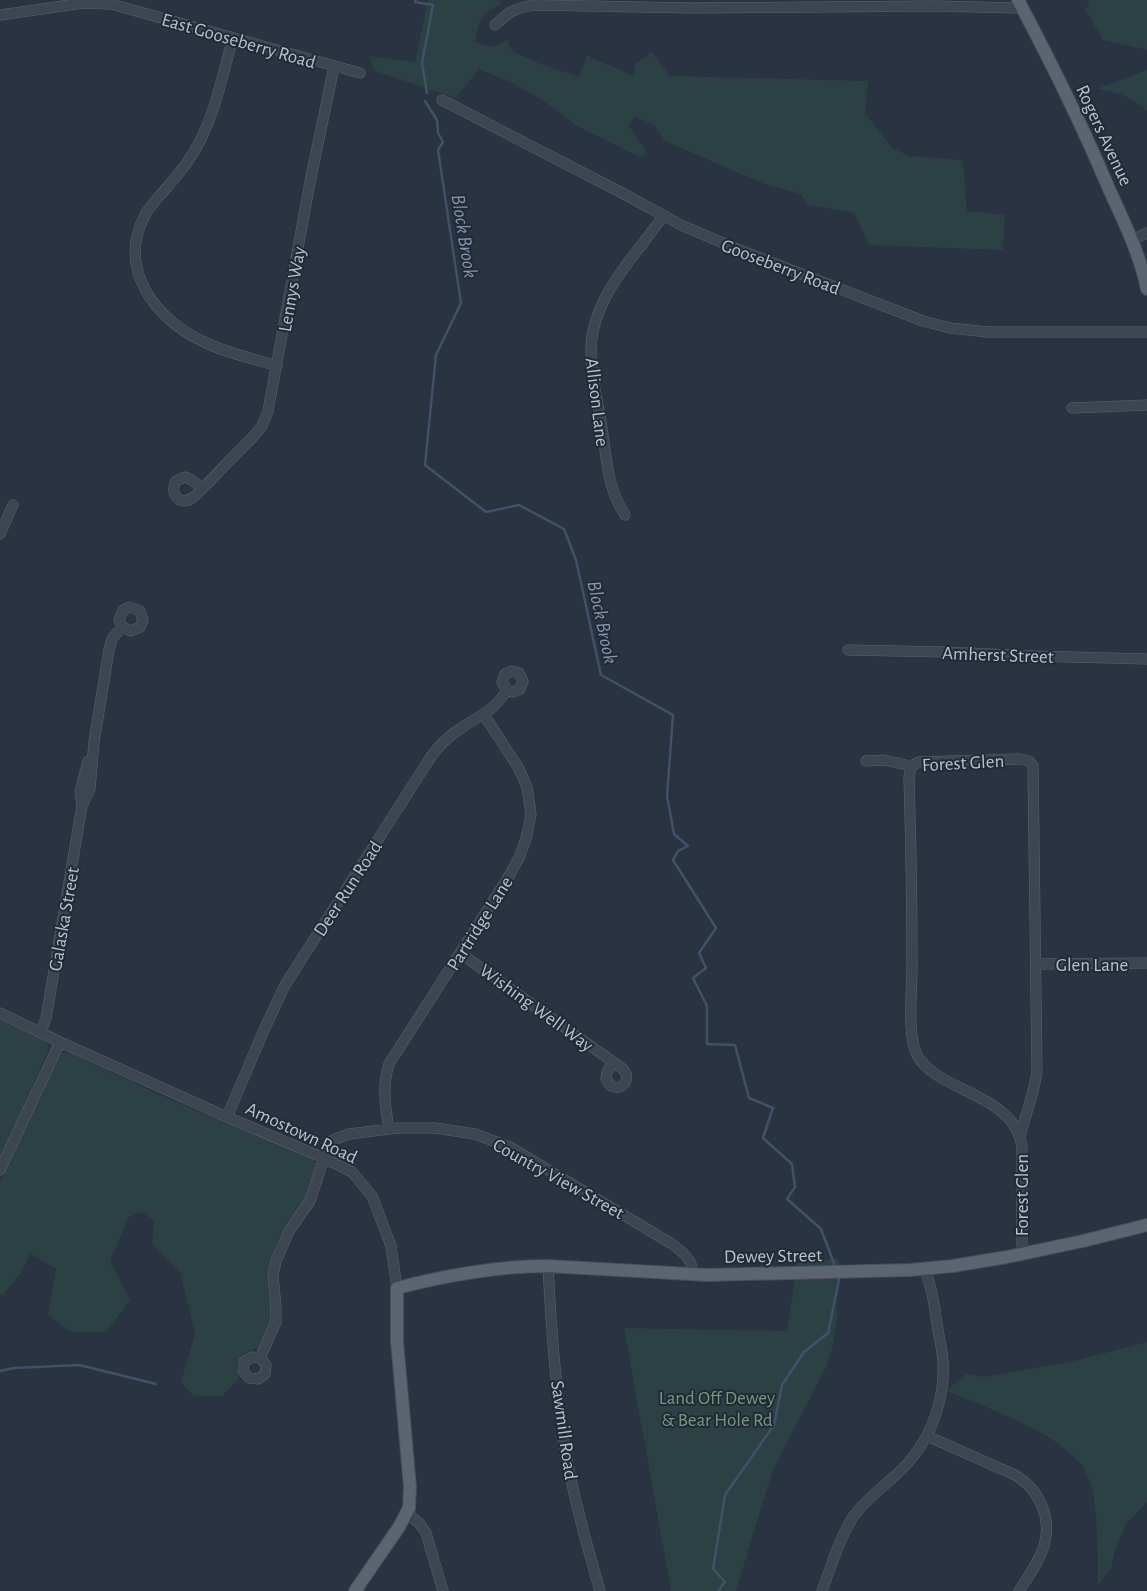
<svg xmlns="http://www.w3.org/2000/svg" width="1147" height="1591" font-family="'Alegreya Sans',sans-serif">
<rect width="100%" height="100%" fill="#293341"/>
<!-- green -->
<path fill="#2c4143" d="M 428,0 L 500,0 L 500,5 C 482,12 478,22 475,42 L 492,47 L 507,40 L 512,51 L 538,63 L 579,77 L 587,55 L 633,76 L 635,64 L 652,52 L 670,76 L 868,81 L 865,113 L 892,148 L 909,156 L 963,160 L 967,211 L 1005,215 L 1003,250 L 869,245 L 854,213 L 809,205 L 800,194 L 764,184 L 665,141 L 653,124 L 635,117 L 629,126 L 648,154 L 640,157 L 575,125 L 545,102 L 514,84 L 479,69 L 456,98 L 375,71 L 369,56 L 415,62 Z
M 1088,0 L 1147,0 L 1147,50 L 1103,40 L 1084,8 L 1089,6 Z
M 1147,70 L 1147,111 C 1130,96 1117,92 1096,89 Z
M 0,1018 L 45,1040 L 49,1048 L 24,1107 L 0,1158 Z
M 65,1052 L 71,1053 L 160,1095 L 313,1159 L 316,1163 L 310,1190 L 304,1202 L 286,1224 L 278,1239 L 271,1261 L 268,1286 L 272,1314 L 271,1325 L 260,1347 C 241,1354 234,1357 239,1379 L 222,1396 L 194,1397 L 181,1382 L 195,1334 L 180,1272 L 152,1244 L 154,1220 L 141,1212 L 129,1217 L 110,1261 L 130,1300 L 106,1332 L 71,1332 L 48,1315 L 56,1269 L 30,1254 L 22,1272 L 3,1295 L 0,1295 L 0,1182 L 58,1056 Z
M 839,1258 L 836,1292 L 837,1318 L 833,1346 L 825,1369 L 772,1472 L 736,1591 L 671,1591 L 624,1328 L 787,1331 L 797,1263 Z
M 1147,1342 L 1147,1502 L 1126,1524 L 1115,1551 L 1111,1568 L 1098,1585 C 1097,1553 1099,1508 1089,1479 C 1074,1437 985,1407 946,1391 L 966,1374 L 984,1377 L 1074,1361 Z"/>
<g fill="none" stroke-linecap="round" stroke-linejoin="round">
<!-- stream -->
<path stroke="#405169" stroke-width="2.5" d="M 416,0 L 415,2 L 433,5 L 422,63 L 427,93
M 425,101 L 437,120 L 438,133 L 443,142 L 438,150 L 461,303 L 436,355 L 425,465 L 486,512 L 519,505 L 564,529 L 576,560 L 601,675 L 673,715 L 667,796 L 674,834 L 688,846 L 678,851 L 673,860 L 716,928 L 699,953 L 706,968 L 693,978 L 707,1006 L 707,1044 L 735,1045 L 749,1098 L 773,1108 L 763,1138 L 792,1164 L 795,1187 L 787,1199 L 821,1229 L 836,1269
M 0,1371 L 14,1368 L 79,1365 L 156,1384
M 718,1591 L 725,1582 L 713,1569 L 725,1495 L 774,1425 L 782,1385 L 804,1352 L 828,1333 L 839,1280 L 838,1277"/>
<defs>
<path id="minor" d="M 0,15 L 83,3 L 111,4 L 360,73
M 495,25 C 510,11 515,8 535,5 L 690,8 L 934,6 L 1023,8
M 233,38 C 223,73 216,110 199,143 C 191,158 180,173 168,186 C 160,196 151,204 145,215 C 117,268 154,318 202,341 C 225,353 252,358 277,366
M 442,100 L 624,194 L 683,226 L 747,253 L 923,321 L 950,328 L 988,332 L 1147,332
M 1132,240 L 1147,233
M 1072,408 L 1147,405
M 202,488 L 192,480 L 185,477 L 176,481 C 169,493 180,507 192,498 C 199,493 205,485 212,479 C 225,465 239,451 253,437 L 262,426 L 268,411 L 311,177 L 334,67
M 625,515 C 607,487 607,460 602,428 C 598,401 590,375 591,348 C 593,295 635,257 663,216
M 0,534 L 13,505
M 848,650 L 944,652 L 1032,656 L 1147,659
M 866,761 L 884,760 L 911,766
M 82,806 L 80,792 L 88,761
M 460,953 L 623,1069 C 632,1079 623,1091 611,1086 L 606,1079 L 607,1072 L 613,1062
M 1036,964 L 1147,963
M 0,1013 L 60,1042 L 227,1117 L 324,1158 L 352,1172 L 372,1196 L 391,1246 L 397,1288
M 41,1032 L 46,1018 L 82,806 L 90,789 L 94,742 L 109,650 L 112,639 L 122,627 L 131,631 L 140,627 L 143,620 L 140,611 L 130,607 L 123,610 L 119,620 L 122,627
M 227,1117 L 264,1030 L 285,985 L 425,766 C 434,751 445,738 460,729 C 479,715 494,712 507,690 L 513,692 L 520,689 L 523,681 L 519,673 L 512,671 L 505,674 L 502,682 L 507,690
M 389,1129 C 385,1107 382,1086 389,1064 L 506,881 L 519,858 L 526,839 L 531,814 L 527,787 L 518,767 L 484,715
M 1020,1137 C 1025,1115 1034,1094 1037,1072 L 1033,766 L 1029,761 L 1020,759 L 919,762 L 911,766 L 909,778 C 911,842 912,905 912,968 C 912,990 907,1037 917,1055 C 938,1093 1015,1093 1022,1147 L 1022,1253
M 0,1170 L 60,1042
M 548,1266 C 551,1325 555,1384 564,1442 C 572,1492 586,1542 600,1591
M 260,1358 L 266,1365 L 265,1374 L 258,1379 L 249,1378 L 243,1371 L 244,1362 L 252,1357 L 260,1358 L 276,1322 L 276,1307 L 273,1276 L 276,1261 L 289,1231 L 310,1201 L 328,1146 L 333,1140 L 349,1134 L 397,1128 L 435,1128 L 475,1134 L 510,1147 L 672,1244 C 682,1252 694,1260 692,1274
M 927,1436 L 1015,1475 C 1040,1490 1052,1518 1044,1546 C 1039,1562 1028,1577 1019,1591
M 407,1513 L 420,1524 L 426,1533 L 443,1591
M 822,1591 C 831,1567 839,1539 853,1517 C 870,1493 895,1480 912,1458 C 934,1431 945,1395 943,1361 C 942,1349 939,1336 937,1324 C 934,1304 932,1286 924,1269"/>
<path id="major" d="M 1018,0 C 1051,62 1082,125 1109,189 C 1124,222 1140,254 1147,289
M 355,1591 L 399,1527 L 409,1508 L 410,1487 L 397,1341 L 397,1288 C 447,1275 497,1266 548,1266 L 707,1275 L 910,1270 L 953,1266 L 1007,1257 L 1083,1241 L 1147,1225"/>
</defs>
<!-- minor casing -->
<use href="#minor" stroke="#5c636f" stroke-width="11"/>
<!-- major casing -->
<use href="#major" stroke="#474e5b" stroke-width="14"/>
<!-- minor -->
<use href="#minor" stroke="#3d4551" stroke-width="10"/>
<!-- major -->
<use href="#major" stroke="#5c6471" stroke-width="12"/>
</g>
<g text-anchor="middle" stroke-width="4" stroke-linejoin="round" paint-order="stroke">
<!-- street labels -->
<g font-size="19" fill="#bbc1cb" stroke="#222a37">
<text transform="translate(239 40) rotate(16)" y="7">East Gooseberry Road</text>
<text transform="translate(1105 135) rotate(65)" y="7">Rogers Avenue</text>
<text transform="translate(781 266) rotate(21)" y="7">Gooseberry Road</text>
<text transform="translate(291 289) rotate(-80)" y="7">Lennys Way</text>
<text transform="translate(598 402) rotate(83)" y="7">Allison Lane</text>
<text transform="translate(998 654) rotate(2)" y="7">Amherst Street</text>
<text transform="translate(963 762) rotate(-3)" y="7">Forest Glen</text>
<text transform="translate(347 888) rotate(-57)" y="7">Deer Run Road</text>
<text transform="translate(63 919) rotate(-80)" y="7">Galaska Street</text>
<text transform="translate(479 923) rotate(-58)" y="7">Partridge Lane</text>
<text x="1092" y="971">Glen Lane</text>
<text transform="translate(537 1007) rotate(36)" y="7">Wishing Well Way</text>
<text transform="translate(302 1132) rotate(25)" y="7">Amostown Road</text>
<text transform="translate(559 1178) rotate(29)" y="7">Country View Street</text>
<text transform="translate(1021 1195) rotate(-90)" y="7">Forest Glen</text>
<text transform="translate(773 1255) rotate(-1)" y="7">Dewey Street</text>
<text transform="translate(565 1430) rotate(82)" y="7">Sawmill Road</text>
</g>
<!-- park labels -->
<g font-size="19" fill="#749a7d" stroke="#222a37">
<text x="717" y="1404">Land Off Dewey<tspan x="717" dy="22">&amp; Bear Hole Rd</tspan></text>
</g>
<!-- water labels -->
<g font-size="20" font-style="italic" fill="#8597b0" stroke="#222a37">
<text transform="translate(465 236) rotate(81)" y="7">Block Brook</text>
<text transform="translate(603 622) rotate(78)" y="7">Block Brook</text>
</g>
</g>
</svg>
